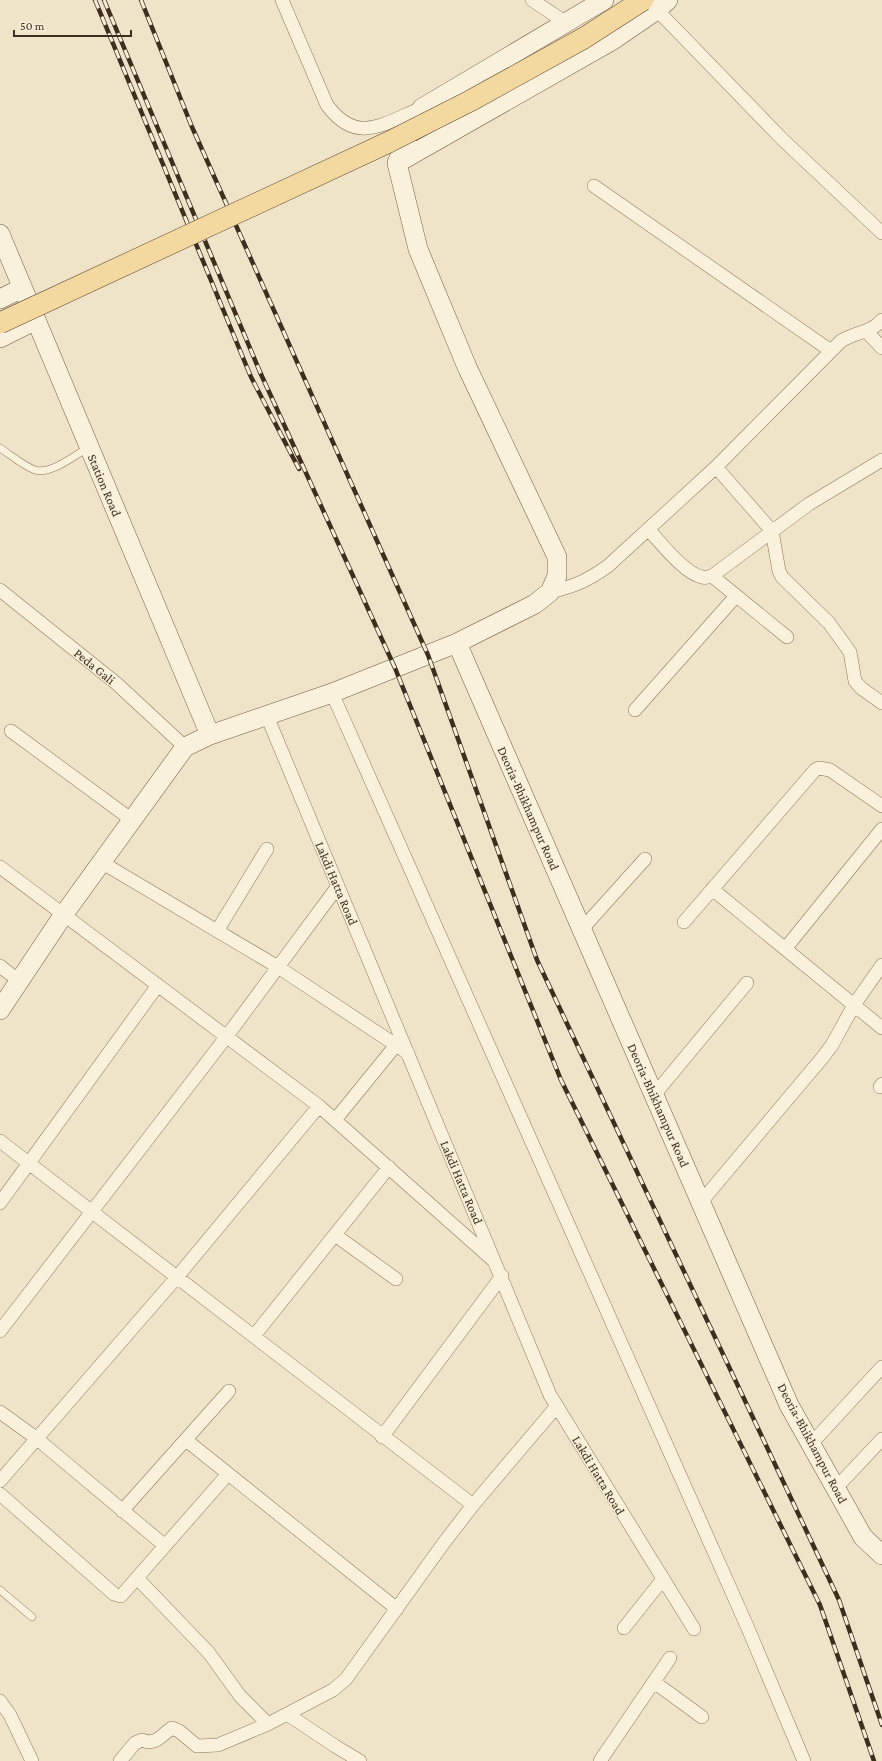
<svg xmlns="http://www.w3.org/2000/svg" width="882" height="1761" font-family="'Crimson Pro',serif">
<rect width="100%" height="100%" fill="#f0e4c8"/>
<g fill="none" stroke-linecap="round" stroke-linejoin="round">
<defs>
<path id="lane" d="M 0,448 C 11,455 23,466 35,470 C 50,475 76,455 89,447
M 0,1590 L 32,1617"/>
<path id="street" d="M 282,0 L 327,105 C 357,146 384,123 422,108
M 532,0 L 565,22
M 657,10 L 782,139 L 882,233
M 594,186 L 831,351
M 866,331 L 882,348
M 716,467 L 772,531 L 779,571 L 782,577 L 829,623 L 850,652 L 855,681 L 861,688 L 882,703
M 648,529 C 661,543 685,574 702,577 C 705,578 709,577 712,576 L 809,504 L 882,460
M 712,576 L 787,637
M 0,590 L 116,683 L 185,747
M 550,592 C 575,586 587,581 608,566 L 716,467 L 841,341 C 855,332 871,333 882,320
M 332,693 L 747,1626 L 804,1761
M 635,710 L 736,596
M 267,716 L 550,1395 L 694,1629
M 11,731 L 132,820
M 101,862 L 278,967 L 408,1053
M 0,867 L 319,1106 L 494,1261
M 712,889 L 882,1028
M 684,922 L 815,770 L 819,768 L 830,770 L 882,806
M 582,929 L 645,859
M 217,931 L 267,849
M 785,949 L 882,829
M 0,966 L 19,981
M 880,1087 L 882,1084
M 654,1095 L 747,983
M 335,1120 L 396,1045
M 0,1141 L 473,1505
M 701,1202 L 823,1057 L 832,1045 L 854,1005 L 882,965
M 0,1203 L 158,985
M 335,1235 L 396,1279
M 0,1331 L 227,1036 L 338,886
M 254,1336 L 389,1167
M 0,1412 L 36,1438 L 164,1545
M 382,1437 L 502,1276
M 186,1440 L 397,1609
M 811,1444 L 882,1367
M 0,1481 L 177,1277 L 319,1106
M 836,1488 L 882,1439
M 0,1494 L 114,1594 L 121,1596 L 228,1474
M 122,1511 L 229,1391
M 137,1578 L 209,1653 L 240,1696 L 268,1724
M 624,1628 L 663,1579
M 654,1682 L 702,1717
M 0,1701 L 10,1715 L 32,1761
M 287,1714 L 335,1746 L 360,1761
M 120,1761 L 135,1743 L 142,1740 C 156,1746 161,1735 172,1728 L 179,1731 L 197,1746 L 218,1745 L 268,1724 L 333,1690 L 346,1679 L 443,1544 L 473,1505 L 557,1406
M 600,1761 L 670,1658"/>
<path id="secondary" d="M 397,163 L 613,40 L 657,10 L 668,0
M 0,234 L 210,735
M 0,299 L 22,288
M 0,338 L 36,320
M 457,643 L 789,1405 L 863,1537 L 882,1555
M 0,1010 L 64,914 L 185,747 L 210,735 L 332,693 L 457,643 L 535,604 L 550,592 L 557,576 L 557,557 L 467,367 L 418,249 L 397,163 L 413,123 L 422,108 L 604,0"/>
</defs>
<!-- lane casing -->
<use href="#lane" stroke="#8d765c" stroke-width="8"/>
<!-- street casing -->
<use href="#street" stroke="#8d765c" stroke-width="14"/>
<!-- secondary casing -->
<use href="#secondary" stroke="#6f573f" stroke-width="20"/>
<!-- lane -->
<use href="#lane" stroke="#faf1dc" stroke-width="7"/>
<!-- street -->
<use href="#street" stroke="#faf1dc" stroke-width="13"/>
<!-- secondary -->
<use href="#secondary" stroke="#faf1dc" stroke-width="19"/>
<defs>
<path id="rail" d="M 95,0 L 251,377 L 299,469
M 104,0 L 260,372 L 395,668 L 561,1080 L 820,1605 L 874,1761
M 141,0 L 192,127 L 428,655 L 537,960 L 839,1600 L 882,1725"/>
</defs>
<!-- rail casing -->
<use href="#rail" stroke="#3d2e20" stroke-width="4.5"/>
<!-- rail -->
<use href="#rail" stroke="#f7eed8" stroke-width="3" stroke-dasharray="9" stroke-linecap="butt"/>
<defs>
<path id="primary-bridge" d="M 0,323 L 389,142 L 470,101 L 584,38 L 643,0"/>
</defs>
<!-- primary-bridge casing -->
<use href="#primary-bridge" stroke="#5b4430" stroke-width="22" stroke-linecap="butt"/>
<!-- primary-bridge -->
<use href="#primary-bridge" stroke="#f3d9a0" stroke-width="21"/>
</g>
<g text-anchor="middle" stroke-width="3" stroke-linejoin="round" paint-order="stroke">
<!-- street labels -->
<g font-size="13" fill="#3d2e20" stroke="#f7eed8">
<text transform="translate(105 485) rotate(67)" y="5">Station Road</text>
<text transform="translate(95 666) rotate(39)" y="5">Peda Gali</text>
<text transform="translate(529 808) rotate(66)" y="5">Deoria-Bhikhampur Road</text>
<text transform="translate(337 883) rotate(67)" y="5">Lakdi Hatta Road</text>
<text transform="translate(659 1105) rotate(66)" y="5">Deoria-Bhikhampur Road</text>
<text transform="translate(462 1182) rotate(67)" y="5">Lakdi Hatta Road</text>
<text transform="translate(813 1443) rotate(62)" y="5">Deoria-Bhikhampur Road</text>
<text transform="translate(599 1475) rotate(59)" y="5">Lakdi Hatta Road</text>
</g>
</g>
<!-- scale -->
<path d="M14 30v6h117v-6" fill="none" stroke="#3d2e20" stroke-width="2"/>
<text x="20" y="30" font-size="12" fill="#3d2e20" stroke="#f7eed8" stroke-width="3" paint-order="stroke">50 m</text>
</svg>
